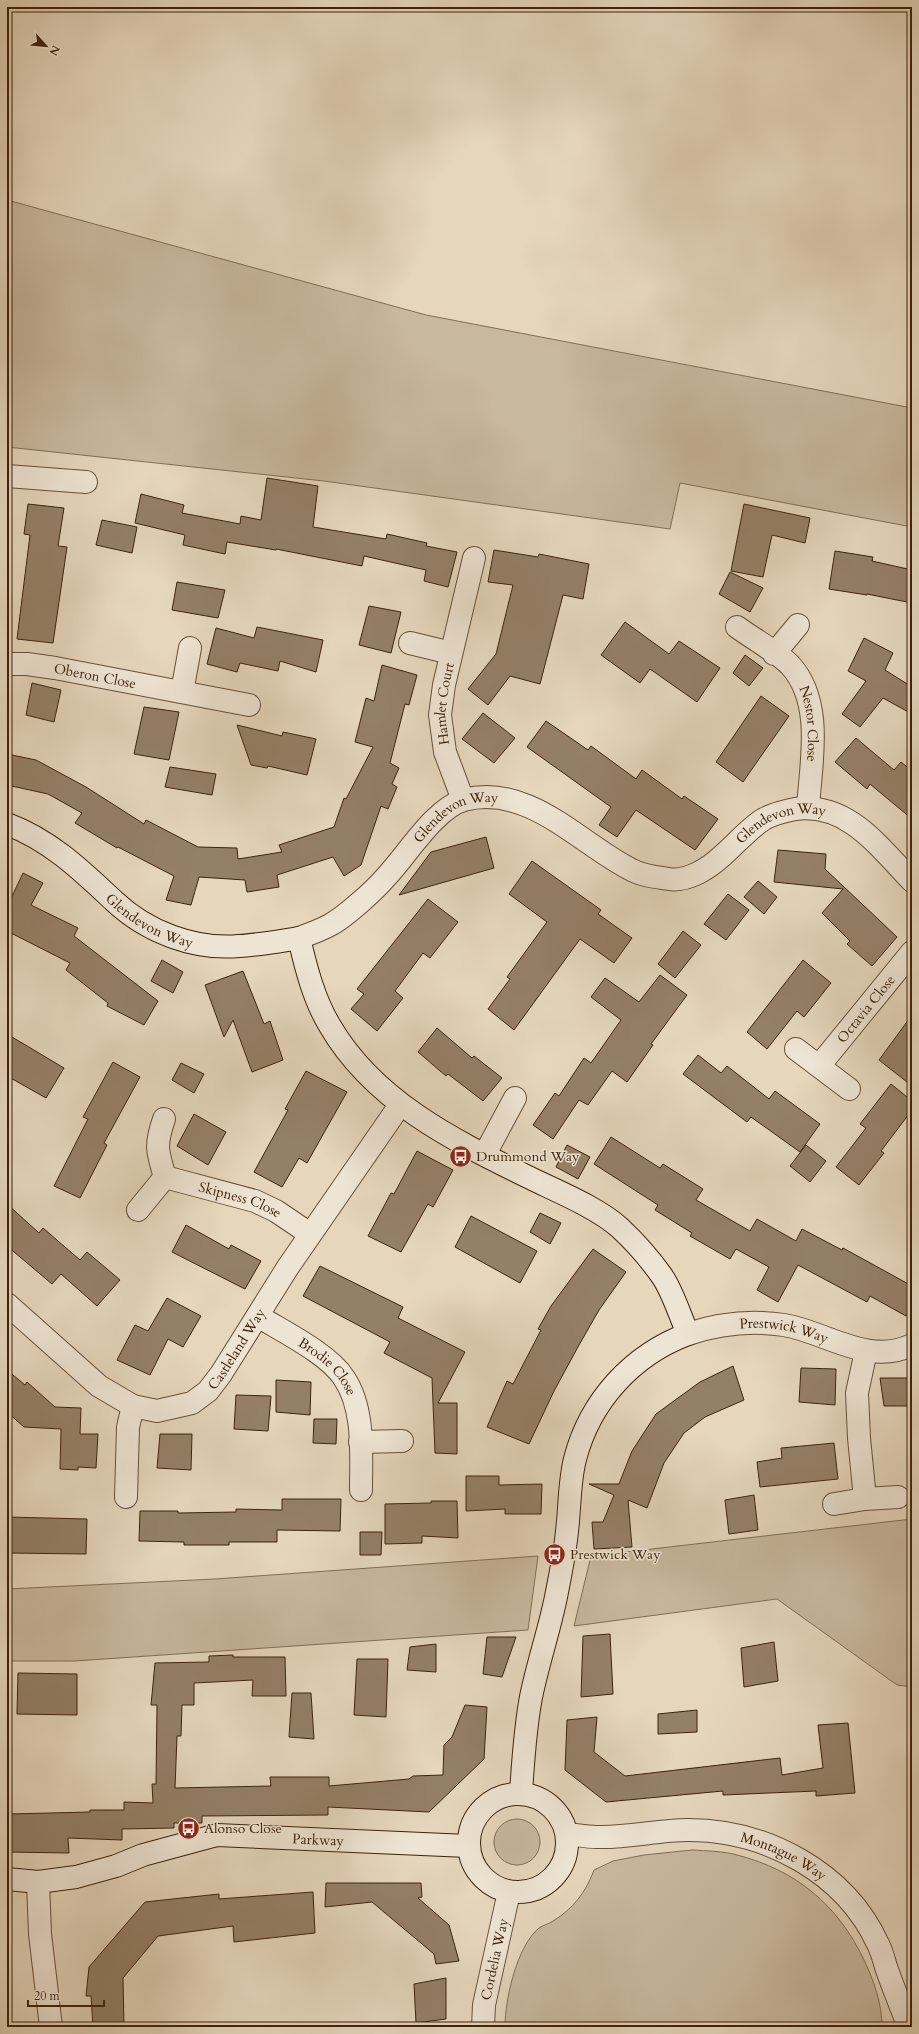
<svg xmlns="http://www.w3.org/2000/svg" width="919" height="2034" font-family="Cardo,serif">
<rect width="100%" height="100%" fill="#e5d6bc"/>
<filter id="stains"><feTurbulence type="fractalNoise" baseFrequency=".005" numOctaves="4"/><feColorMatrix values="0 0 0 0 .2 0 0 0 0 .09 0 0 0 0 .02 0 0 0 .5 -.17"/></filter>
<radialGradient id="worn" r=".72"><stop offset=".6" stop-color="#630" stop-opacity="0"/><stop offset="1" stop-color="#630" stop-opacity=".3"/></radialGradient>
<!-- green -->
<path fill="#c8b89e" stroke="#826e54" d="M 7,200 L 426,315 L 912,408 L 912,527 L 680,483 L 670,529 L 324,481 L 7,447 Z
M 912,1519 L 912,1687 L 897,1685 L 777,1599 L 574,1626 L 591,1556 Z
M 538,1556 L 528,1630 L 75,1661 L 7,1661 L 7,1589 L 215,1579 Z
M494 1842a23 23 0 1 1 46 0a23 23 0 1 1-46 0Z
M 692,1850 C 707,1851 723,1851 737,1855 C 796,1870 838,1905 864,1960 C 874,1981 882,2004 882,2027 L 505,2027 C 505,1999 517,1946 539,1928 C 543,1925 549,1924 553,1921 C 573,1909 586,1892 594,1870 L 613,1861 L 644,1855 Z"/>
<!-- building -->
<path fill="#948067" stroke="#3d230b" d="M 267,478 L 318,486 L 313,527 L 386,539 L 387,534 L 427,543 L 426,546 L 457,552 L 448,587 L 424,581 L 426,570 L 364,556 L 362,566 L 276,549 L 276,550 L 227,542 L 225,554 L 183,545 L 185,535 L 135,523 L 141,494 L 184,505 L 182,513 L 240,524 L 241,516 L 261,520 Z
M 28,504 L 64,508 L 58,546 L 67,547 L 53,643 L 17,639 L 30,535 L 24,534 Z
M 744,504 L 810,518 L 805,543 L 772,535 L 763,577 L 731,571 Z
M 102,520 L 137,527 L 132,553 L 96,545 Z
M 494,550 L 538,557 L 539,554 L 589,564 L 583,599 L 563,595 L 540,684 L 510,676 L 488,705 L 468,689 L 496,654 L 513,585 L 488,582 Z
M 835,551 L 873,557 L 872,561 L 912,570 L 912,603 L 867,594 L 867,595 L 829,589 Z
M 730,572 L 763,588 L 750,612 L 719,594 Z
M 177,582 L 225,590 L 218,618 L 172,610 Z
M 369,606 L 401,612 L 391,653 L 359,645 Z
M 625,622 L 669,654 L 679,641 L 720,668 L 697,702 L 650,669 L 640,683 L 601,655 Z
M 257,627 L 323,640 L 316,672 L 280,661 L 278,671 L 240,663 L 237,672 L 207,664 L 216,628 L 254,638 Z
M 864,638 L 893,653 L 885,670 L 912,687 L 912,714 L 883,698 L 860,727 L 842,714 L 866,681 L 848,671 Z
M 745,655 L 763,668 L 749,686 L 733,673 Z
M 382,665 L 417,675 L 409,705 L 405,704 L 390,763 L 399,768 L 392,784 L 397,787 L 388,809 L 381,806 L 361,865 L 344,876 L 333,857 L 277,875 L 279,887 L 247,892 L 245,880 L 199,877 L 191,905 L 166,900 L 174,876 L 118,847 L 117,848 L 75,823 L 82,813 L 48,794 L 7,785 L 7,754 L 36,760 L 86,787 L 144,824 L 146,820 L 198,847 L 237,848 L 238,859 L 282,852 L 279,845 L 334,827 L 344,798 L 346,799 L 373,747 L 355,742 L 366,698 L 374,701 Z
M 32,683 L 61,690 L 54,722 L 26,715 Z
M 761,696 L 789,716 L 743,782 L 716,762 Z
M 144,707 L 179,712 L 169,760 L 134,754 Z
M 483,713 L 515,738 L 494,763 L 462,739 Z
M 546,721 L 588,750 L 591,746 L 636,779 L 642,770 L 682,799 L 684,796 L 718,819 L 695,850 L 636,810 L 617,837 L 599,825 L 611,807 L 527,747 Z
M 237,725 L 282,736 L 283,732 L 316,739 L 307,775 L 268,766 L 267,768 L 251,765 Z
M 856,738 L 894,770 L 901,762 L 912,771 L 912,819 L 870,784 L 867,789 L 835,762 Z
M 170,767 L 216,774 L 212,795 L 165,787 Z
M 486,837 L 494,868 L 399,895 L 431,852 Z
M 778,850 L 826,854 L 825,869 L 897,937 L 872,966 L 847,944 L 850,941 L 822,913 L 843,889 L 774,882 Z
M 532,861 L 601,910 L 598,914 L 632,938 L 614,963 L 580,939 L 514,1030 L 488,1009 L 510,979 L 507,977 L 547,922 L 509,894 Z
M 23,873 L 43,883 L 31,905 L 78,928 L 74,936 L 158,1001 L 144,1025 L 107,1006 L 108,1003 L 66,970 L 70,963 L 7,931 L 7,907 Z
M 758,881 L 777,897 L 764,914 L 744,897 Z
M 728,894 L 749,910 L 726,940 L 704,924 Z
M 428,899 L 458,922 L 430,958 L 423,953 L 395,991 L 403,998 L 377,1031 L 351,1009 L 364,994 L 357,989 Z
M 683,931 L 701,945 L 675,978 L 658,964 Z
M 162,960 L 183,972 L 173,993 L 151,981 Z
M 803,960 L 831,983 L 804,1017 L 797,1011 L 767,1049 L 747,1032 Z
M 243,971 L 264,1024 L 270,1021 L 283,1060 L 252,1072 L 233,1020 L 224,1037 L 205,985 Z
M 660,975 L 687,995 L 651,1044 L 653,1045 L 627,1082 L 612,1071 L 588,1105 L 579,1100 L 553,1139 L 533,1125 L 555,1093 L 559,1096 L 584,1058 L 591,1063 L 621,1020 L 591,997 L 605,978 L 639,1002 Z
M 912,1015 L 912,1086 L 879,1060 Z
M 437,1028 L 472,1058 L 474,1056 L 502,1078 L 483,1101 L 448,1074 L 446,1076 L 418,1052 Z
M 7,1034 L 64,1068 L 46,1098 L 7,1076 Z
M 698,1055 L 721,1073 L 727,1066 L 769,1099 L 775,1091 L 820,1124 L 800,1152 L 751,1117 L 747,1122 L 683,1074 Z
M 113,1062 L 140,1077 L 104,1143 L 107,1145 L 80,1198 L 54,1186 L 88,1119 L 83,1117 Z
M 181,1063 L 204,1074 L 194,1093 L 172,1080 Z
M 306,1071 L 347,1092 L 307,1163 L 299,1158 L 282,1187 L 254,1172 L 288,1110 L 285,1109 Z
M 891,1084 L 912,1101 L 912,1110 L 881,1151 L 884,1153 L 859,1185 L 836,1167 L 866,1128 L 860,1124 Z
M 194,1114 L 226,1132 L 208,1165 L 177,1146 Z
M 611,1137 L 660,1168 L 663,1164 L 703,1189 L 696,1200 L 750,1231 L 757,1219 L 796,1241 L 802,1229 L 842,1250 L 843,1248 L 912,1286 L 912,1305 L 906,1316 L 870,1296 L 867,1302 L 798,1265 L 778,1302 L 757,1290 L 769,1267 L 736,1249 L 730,1259 L 690,1236 L 692,1233 L 655,1210 L 658,1205 L 594,1164 Z
M 567,1145 L 590,1157 L 578,1179 L 556,1167 Z
M 806,1145 L 826,1161 L 810,1182 L 790,1166 Z
M 417,1151 L 453,1170 L 433,1207 L 428,1204 L 401,1252 L 368,1236 L 391,1193 L 394,1194 Z
M 7,1204 L 39,1233 L 43,1228 L 80,1260 L 87,1252 L 120,1280 L 97,1306 L 61,1274 L 52,1284 L 7,1246 Z
M 540,1213 L 561,1223 L 550,1244 L 530,1232 Z
M 471,1216 L 537,1251 L 520,1283 L 455,1247 Z
M 186,1225 L 229,1249 L 231,1245 L 261,1261 L 245,1289 L 172,1252 Z
M 593,1249 L 626,1272 L 599,1310 L 579,1345 L 554,1391 L 529,1444 L 487,1427 L 507,1381 L 513,1384 L 541,1330 L 538,1329 L 551,1306 Z
M 320,1266 L 403,1307 L 398,1318 L 465,1352 L 438,1403 L 457,1403 L 457,1454 L 435,1453 L 432,1378 L 384,1353 L 390,1342 L 303,1296 Z
M 167,1298 L 201,1316 L 183,1347 L 168,1339 L 150,1375 L 117,1360 L 135,1325 L 148,1331 Z
M 733,1366 L 744,1400 L 705,1417 L 684,1433 L 664,1463 L 647,1508 L 628,1500 L 632,1547 L 594,1549 L 592,1522 L 603,1522 L 614,1495 L 589,1484 L 619,1484 L 632,1451 L 656,1414 L 700,1382 Z
M 801,1368 L 836,1369 L 835,1405 L 799,1402 Z
M 7,1370 L 25,1385 L 27,1382 L 55,1407 L 81,1408 L 80,1434 L 98,1434 L 96,1468 L 78,1467 L 78,1470 L 60,1469 L 61,1429 L 24,1427 L 7,1412 Z
M 880,1378 L 912,1378 L 912,1406 L 884,1406 Z
M 276,1380 L 311,1382 L 310,1415 L 276,1412 Z
M 236,1395 L 271,1396 L 268,1431 L 234,1429 Z
M 314,1419 L 337,1419 L 336,1444 L 313,1443 Z
M 160,1434 L 192,1434 L 191,1470 L 157,1468 Z
M 834,1443 L 838,1479 L 760,1487 L 757,1462 L 782,1458 L 781,1448 Z
M 466,1476 L 499,1476 L 499,1485 L 542,1484 L 541,1514 L 505,1514 L 505,1509 L 466,1511 Z
M 754,1495 L 758,1530 L 729,1534 L 725,1500 Z
M 282,1499 L 341,1499 L 340,1531 L 277,1530 L 277,1542 L 229,1542 L 229,1545 L 184,1545 L 184,1542 L 139,1541 L 140,1511 L 178,1511 L 178,1513 L 236,1512 L 236,1509 L 282,1510 Z
M 431,1501 L 457,1501 L 458,1538 L 422,1536 L 422,1543 L 385,1544 L 385,1504 L 431,1503 Z
M 7,1517 L 87,1519 L 86,1554 L 7,1553 Z
M 360,1532 L 382,1532 L 381,1555 L 360,1555 Z
M 610,1634 L 613,1694 L 581,1697 L 583,1636 Z
M 487,1637 L 516,1637 L 502,1677 L 483,1674 Z
M 774,1642 L 778,1681 L 744,1687 L 741,1648 Z
M 436,1644 L 436,1672 L 407,1670 L 410,1647 Z
M 233,1655 L 233,1657 L 285,1657 L 286,1696 L 252,1696 L 253,1680 L 194,1683 L 194,1705 L 182,1705 L 181,1736 L 177,1736 L 175,1788 L 271,1786 L 270,1777 L 329,1777 L 329,1786 L 409,1779 L 413,1776 L 443,1775 L 444,1745 L 452,1737 L 465,1705 L 487,1707 L 484,1759 L 429,1812 L 328,1807 L 328,1815 L 202,1816 L 202,1823 L 174,1823 L 174,1828 L 122,1829 L 122,1840 L 68,1838 L 69,1853 L 8,1852 L 9,1814 L 90,1812 L 90,1810 L 124,1810 L 124,1802 L 153,1803 L 152,1784 L 156,1784 L 157,1705 L 151,1705 L 155,1663 L 209,1662 L 209,1656 Z
M 357,1659 L 388,1659 L 386,1717 L 354,1715 Z
M 18,1673 L 77,1674 L 77,1715 L 17,1714 Z
M 292,1693 L 311,1693 L 314,1739 L 289,1737 Z
M 697,1710 L 697,1732 L 658,1734 L 658,1714 Z
M 597,1717 L 594,1752 L 625,1776 L 780,1758 L 782,1775 L 823,1768 L 818,1725 L 848,1723 L 855,1793 L 816,1796 L 816,1791 L 723,1795 L 723,1791 L 606,1802 L 565,1770 L 567,1720 Z
M 326,1883 L 421,1883 L 422,1897 L 418,1898 L 449,1925 L 459,1961 L 436,1964 L 434,1954 L 372,1902 L 325,1907 Z
M 313,1892 L 315,1933 L 234,1942 L 233,1926 L 158,1936 L 123,1978 L 124,2027 L 93,2027 L 91,1996 L 86,1996 L 89,1967 L 145,1902 L 219,1894 L 219,1899 Z
M 446,1978 L 446,2019 L 416,2023 L 414,1984 Z"/>
<g fill="none" stroke-linecap="round" stroke-linejoin="round">
<defs>
<g id="street">
<path d="M 7,476 L 86,482"/>
<path id="s1" d="M 737,627 C 752,638 777,652 790,665 C 824,702 811,762 808,807"/>
<path d="M 410,643 L 451,653"/>
<path d="M 774,654 L 798,625"/>
<path id="s2" d="M 7,664 L 27,664 L 55,668 L 249,705"/>
<path d="M 182,692 L 190,648"/>
<path id="s3" d="M 463,800 L 445,752 L 440,715 L 444,685 L 474,558"/>
<path id="s4" d="M 299,938 C 310,934 321,930 330,925 C 345,917 375,890 386,877 C 407,855 435,808 464,800 C 528,783 579,843 630,869 C 642,876 656,877 669,879 C 688,882 709,868 722,856 C 735,845 749,828 764,819 C 773,814 785,811 795,809 C 848,802 879,847 912,881"/>
<path d="M 796,1049 L 849,1089"/>
<path id="s5" d="M 819,1066 L 912,952"/>
<path id="s6" d="M 164,1119 C 155,1145 157,1151 165,1177 L 255,1201 L 276,1211 L 310,1234"/>
<path d="M 485,1154 L 515,1098"/>
<path d="M 138,1210 L 165,1177"/>
<path id="s7" d="M 7,1304 L 99,1386 L 133,1406 L 157,1411 L 192,1403 L 208,1391 L 221,1374 L 288,1267 L 400,1105"/>
<path id="s8" d="M 258,1316 C 282,1331 329,1354 344,1378 C 365,1409 361,1454 361,1490"/>
<path id="s9" d="M 688,1334 C 718,1324 751,1320 784,1325 C 826,1332 868,1366 912,1345"/>
<path d="M 866,1351 L 857,1393 L 859,1438 L 865,1499 L 898,1497"/>
<path d="M 360,1442 L 402,1441"/>
<path d="M 126,1497 L 128,1427 L 133,1406"/>
<path d="M 834,1504 L 865,1499"/>
<path id="s10" d="M 567,1834 C 577,1835 587,1837 597,1837 C 628,1838 658,1830 688,1830 C 766,1830 845,1872 878,1944 C 882,1952 884,1960 886,1967 C 893,1987 901,2007 909,2027"/>
<path d="M 38,1882 L 40,1934 L 51,2027"/>
<path id="s11" d="M 483,2027 L 484,2005 L 509,1892"/>
</g>
<g id="secondary">
<path id="s12" d="M 7,824 C 50,840 81,870 114,901 C 147,932 194,950 239,946 C 259,945 280,941 299,938 C 306,968 314,1000 330,1026 C 373,1100 451,1139 526,1176 C 554,1190 597,1207 620,1228 C 635,1242 650,1259 662,1276 C 673,1292 680,1316 688,1334 C 632,1355 590,1401 575,1459 C 569,1483 570,1507 567,1531 C 565,1553 560,1576 556,1597 C 549,1631 538,1663 531,1697 C 525,1729 523,1761 521,1793"/>
<circle cx="518" cy="1843" r="49"/>
<path id="s13" d="M 7,1879 L 38,1882 L 76,1877 L 116,1866 L 143,1855 L 217,1835 L 468,1846"/>
</g>
</defs>
<!-- street casing -->
<use href="#street" stroke="#675037" stroke-width="24"/>
<!-- secondary casing -->
<use href="#secondary" stroke="#3d230b" stroke-width="24"/>
<!-- street -->
<use href="#street" stroke="#eee4d3" stroke-width="22"/>
<!-- secondary -->
<use href="#secondary" stroke="#eee4d3" stroke-width="22"/>
</g>
<!-- icons -->
<defs>
<symbol id="bus-disc" viewBox="-11 -11 22 22"><circle r="9.5" fill="#8f2418" stroke="#eee4d3"/><path d="M-5-6H5V4H4V6H2V4H-2V6H-4V4H-5ZM-3.5-4V0h7V-4ZM-3.5 1.2v1.5H-2V1.2ZM2 1.2v1.5H3.5V1.2Z" fill="#fff"/></symbol>
</defs>
<g fill-rule="evenodd">
<use href="#bus-disc" x="448" y="1144" width="25" height="25"/>
<use href="#bus-disc" x="542" y="1542" width="25" height="25"/>
<use href="#bus-disc" x="176" y="1816" width="25" height="25"/>
</g>
<g text-anchor="middle" stroke-width="3" stroke-linejoin="round" paint-order="stroke">
<!-- street labels -->
<g font-size="14" fill="#3d230b" stroke="#eee4d3">
<text dy="5" stroke="none"><textPath href="#s2" startOffset="89">Oberon Close</textPath></text>
<text dy="5" stroke="none"><textPath href="#s3" startOffset="100">Hamlet Court</textPath></text>
<text dy="5" stroke="none"><textPath href="#s1" startOffset="129">Nestor Close</textPath></text>
<text dy="5" stroke="none"><textPath href="#s4" startOffset="204">Glendevon Way</textPath></text>
<text dy="5" stroke="none"><textPath href="#s4" startOffset="575">Glendevon Way</textPath></text>
<text dy="5" stroke="none"><textPath href="#s12" startOffset="174">Glendevon Way</textPath></text>
<text dy="5" stroke="none"><textPath href="#s5" startOffset="74">Octavia Close</textPath></text>
<text dy="5" stroke="none"><textPath href="#s6" startOffset="138">Skipness Close</textPath></text>
<text dy="5" stroke="none"><textPath href="#s9" startOffset="98">Prestwick Way</textPath></text>
<text dy="5" stroke="none"><textPath href="#s7" startOffset="294">Castleland Way</textPath></text>
<text dy="5" stroke="none"><textPath href="#s8" startOffset="87">Brodie Close</textPath></text>
<text dy="5" stroke="none"><textPath href="#s13" startOffset="318">Parkway</textPath></text>
<text dy="5" stroke="none"><textPath href="#s10" startOffset="222">Montague Way</textPath></text>
<text dy="5" stroke="none"><textPath href="#s11" startOffset="69">Cordelia Way</textPath></text>
</g>
<!-- poi labels -->
<g font-size="14" fill="#3d230b" stroke="#eee4d3" text-anchor="start">
<text x="476" y="1161">Drummond Way</text>
<text x="570" y="1559">Prestwick Way</text>
<text x="204" y="1833">Alonso Close</text>
</g>
</g>
<!-- margin -->
<rect width="919" height="2034" fill="none" stroke="#e5d6bc" stroke-width="24"/>
<rect x="8" y="8" width="903" height="2018" fill="none" stroke="#3d230b" stroke-width="2"/>
<rect x="12" y="12" width="895" height="2010" fill="none" stroke="#3d230b"/>
<!-- north arrow -->
<g transform="translate(46 46) rotate(117)" stroke="#eee4d3" stroke-width="3" paint-order="stroke">
<path d="M0-3L7 15L0 10L-7 15Z" fill="#3d230b"/>
<text y="-6" font-size="11" font-weight="bold" text-anchor="middle" fill="#3d230b">N</text>
</g>
<!-- scale -->
<path d="M28 2000v6h76v-6" fill="none" stroke="#3d230b" stroke-width="2"/>
<text x="34" y="2000" font-size="12" fill="#3d230b" stroke="#eee4d3" stroke-width="3" paint-order="stroke">20 m</text>
<rect width="100%" height="100%" filter="url(#stains)"/>
<rect width="100%" height="100%" fill="url(#worn)"/>
</svg>
